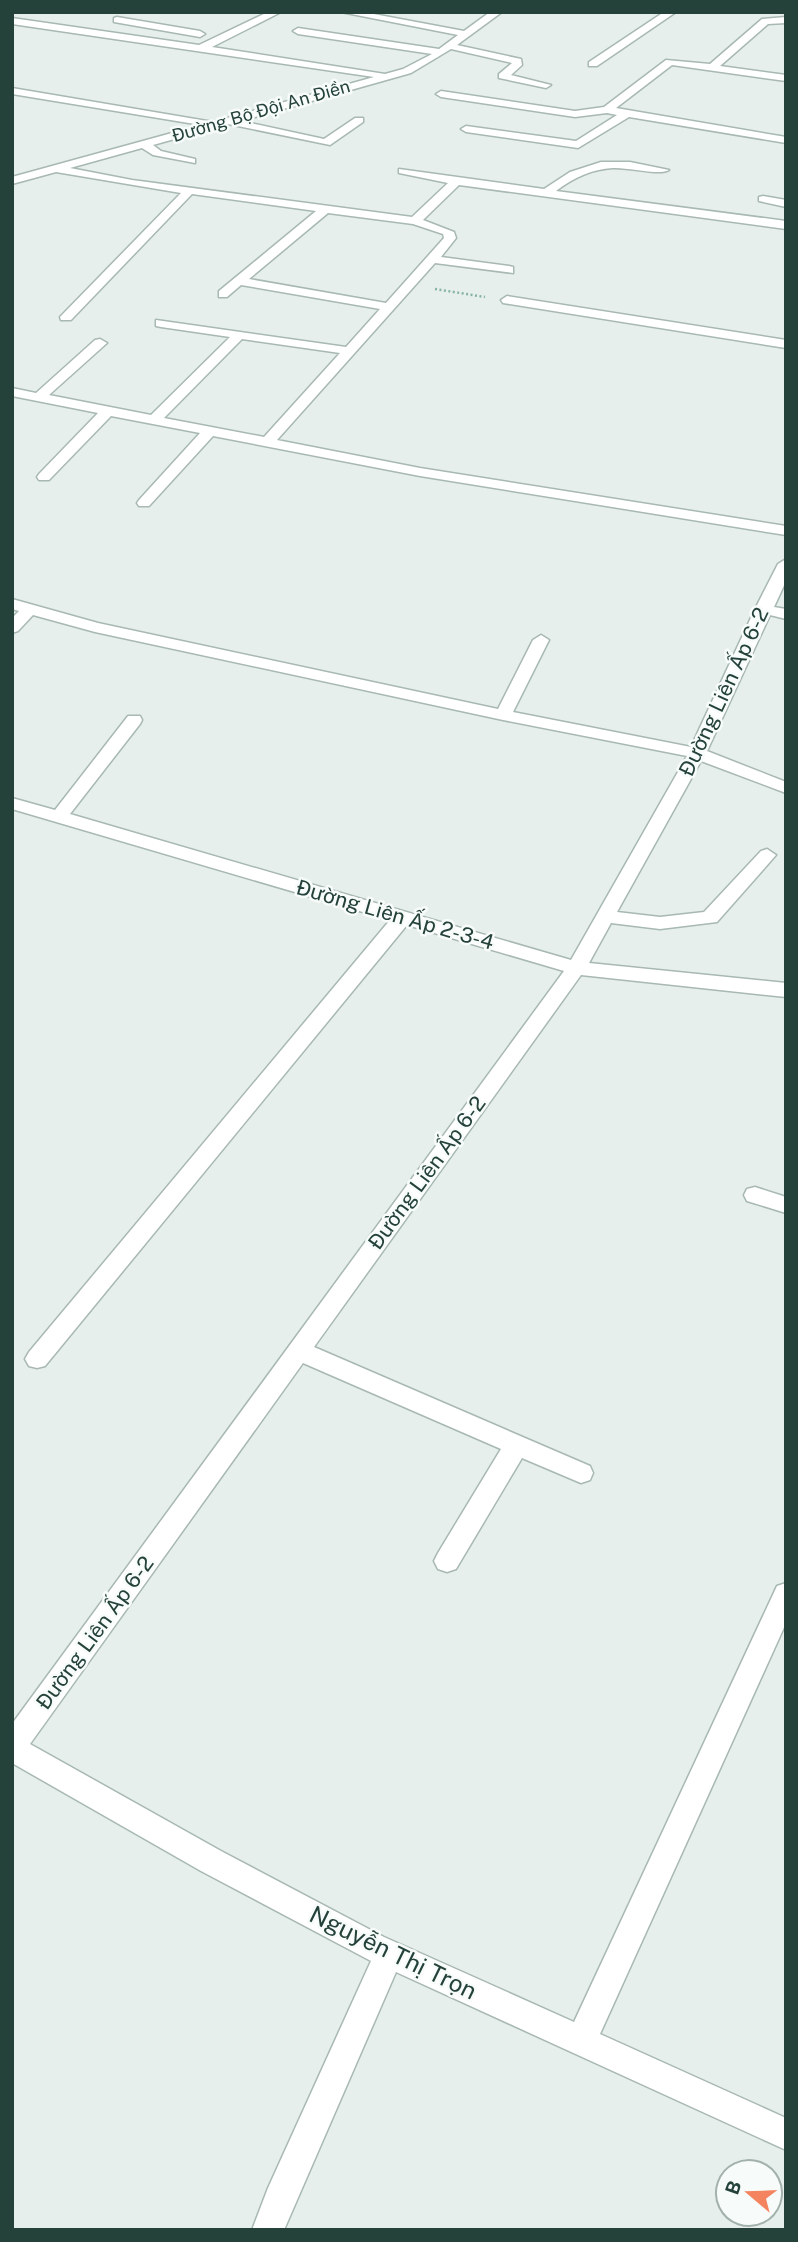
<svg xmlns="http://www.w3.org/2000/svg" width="798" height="2242" font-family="'Public Sans',sans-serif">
<rect width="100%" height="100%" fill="#e6efeb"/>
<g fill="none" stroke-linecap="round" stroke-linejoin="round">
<defs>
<path id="minor" d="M 268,12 L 281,12 L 212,47 L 385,74 L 403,69 L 432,54 L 298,34 L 293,31 L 298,28 L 439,49 L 458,35 L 341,12 L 363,12 L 464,31 L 490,12 L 502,12 L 457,45 L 521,59 L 522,65 L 511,75 L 551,85 L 546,88 L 499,78 L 499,74 L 512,63 L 451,49 L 411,73 L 241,121 L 324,139 L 355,118 L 363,118 L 363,122 L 330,145 L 228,124 L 153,145 L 161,151 L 195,159 L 195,163 L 153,155 L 142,148 L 70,168 L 132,180 L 412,217 L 448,183 L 399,173 L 399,169 L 544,189 L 570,172 L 601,162 L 630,162 L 669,170 C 660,176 627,167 613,168 C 592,169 573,178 556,191 L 786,221 L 786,229 L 459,185 L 423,220 L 454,232 L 456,238 L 441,257 L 509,266 L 513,267 L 513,273 L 435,263 L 277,440 L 420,468 L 786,526 L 786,535 L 420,476 L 213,436 L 149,506 L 139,506 L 137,503 L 139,500 L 200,433 L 111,416 L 49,480 L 39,480 L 37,477 L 39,474 L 98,413 L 12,396 L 12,388 L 36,393 L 95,340 L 100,339 L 107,343 L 49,395 L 151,415 L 230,337 L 161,327 L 156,326 L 156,320 L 346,347 L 380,309 L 241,285 L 227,297 L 219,297 L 219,291 L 316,211 L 192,194 L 71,320 L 61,320 L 60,317 L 181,193 L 56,172 L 12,184 L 12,177 L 201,125 L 12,94 L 12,88 L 213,122 L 374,77 L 12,24 L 12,18 L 199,45 ZM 328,213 L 413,224 L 443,234 L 444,238 L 386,303 L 249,279 ZM 242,339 L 340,353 L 264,437 L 164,418 Z
M 664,12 L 676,12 L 597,66 L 589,66 L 589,62 Z
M 117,17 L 200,31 L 205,34 L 200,37 L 114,22 L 114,18 Z
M 786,17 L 786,23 L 768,24 L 720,66 L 786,75 L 786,81 L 672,65 L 616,108 L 786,137 L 786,143 L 629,117 L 578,148 L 466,132 L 461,129 L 466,126 L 576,141 L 617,115 L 607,113 L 575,117 L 441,97 L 436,94 L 441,91 L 575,111 L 604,107 L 666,60 L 710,64 L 762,19 Z
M 763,196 L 786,200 L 786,207 L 759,201 L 759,197 Z
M 507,296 L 786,340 L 786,348 L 503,303 L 501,300 Z
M 786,559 L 786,581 L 774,607 L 786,609 L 786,619 L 770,615 L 707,751 L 786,782 L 786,793 L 701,761 L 617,912 L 660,917 L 704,912 L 761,851 L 767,849 L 776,855 L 717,922 L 660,929 L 611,923 L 589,963 L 786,983 L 786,997 L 581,975 L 314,1347 L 590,1466 L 593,1473 L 590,1480 L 581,1483 L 522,1458 L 456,1569 L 447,1572 L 438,1569 L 434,1561 L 438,1553 L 501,1449 L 303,1363 L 30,1744 L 221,1851 L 384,1937 L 574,2022 L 777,1586 L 786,1583 L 786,1623 L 600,2034 L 786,2118 L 786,2150 L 396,1972 L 284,2230 L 252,2230 L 268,2188 L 371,1961 L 201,1871 L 12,1763 L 12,1724 L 564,971 L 407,925 L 45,1366 L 37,1368 L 29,1366 L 25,1359 L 29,1352 L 390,920 L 12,809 L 12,798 L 55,810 L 128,716 L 140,716 L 142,720 L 140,724 L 70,814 L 571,960 L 687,756 L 503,720 L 95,632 L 33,615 L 18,631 L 12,633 L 12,618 L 19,611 L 12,609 L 12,599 L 98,623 L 498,709 L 533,640 L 541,635 L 549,640 L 513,712 L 691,747 L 755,609 L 778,564 Z
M 755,1187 L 786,1197 L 786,1213 L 747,1201 L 744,1195 L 747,1189 Z"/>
</defs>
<!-- minor casing -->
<use href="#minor" stroke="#a8b8b2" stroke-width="3"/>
<!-- path -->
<path stroke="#86b3a5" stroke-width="2.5" stroke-dasharray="2 2.5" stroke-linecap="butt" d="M 435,289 L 485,297"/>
<!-- minor -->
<use href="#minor" fill="#fff" fill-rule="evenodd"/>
</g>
<g text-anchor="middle" stroke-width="5" stroke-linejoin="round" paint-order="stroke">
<!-- far-street labels -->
<g font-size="18" fill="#24423a" stroke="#f7fbf9">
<text transform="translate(261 111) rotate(-16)" y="6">Đường Bộ Đội An Điền</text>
</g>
<!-- street labels -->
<g font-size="21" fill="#24423a" stroke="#f7fbf9">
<text transform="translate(724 692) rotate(-65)" y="7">Đường Liên Ấp 6-2</text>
<text transform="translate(395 915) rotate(16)" y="7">Đường Liên Ấp 2-3-4</text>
<text transform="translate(427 1173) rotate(-54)" y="7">Đường Liên Ấp 6-2</text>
<text transform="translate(95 1633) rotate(-54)" y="7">Đường Liên Ấp 6-2</text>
</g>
<!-- near-street labels -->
<g font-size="24" fill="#24423a" stroke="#f7fbf9">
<text transform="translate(393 1953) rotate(26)" y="8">Nguyễn Thị Trọn</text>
</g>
</g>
<!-- border -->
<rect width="798" height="2242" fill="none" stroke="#24423a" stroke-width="28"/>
<!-- north arrow -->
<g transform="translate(749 2193) rotate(289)"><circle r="33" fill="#f7fbf9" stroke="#a3b1ad" stroke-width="2"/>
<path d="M0-5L12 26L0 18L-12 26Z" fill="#f4845f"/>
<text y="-10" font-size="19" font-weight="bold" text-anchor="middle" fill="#24423a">B</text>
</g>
</svg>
